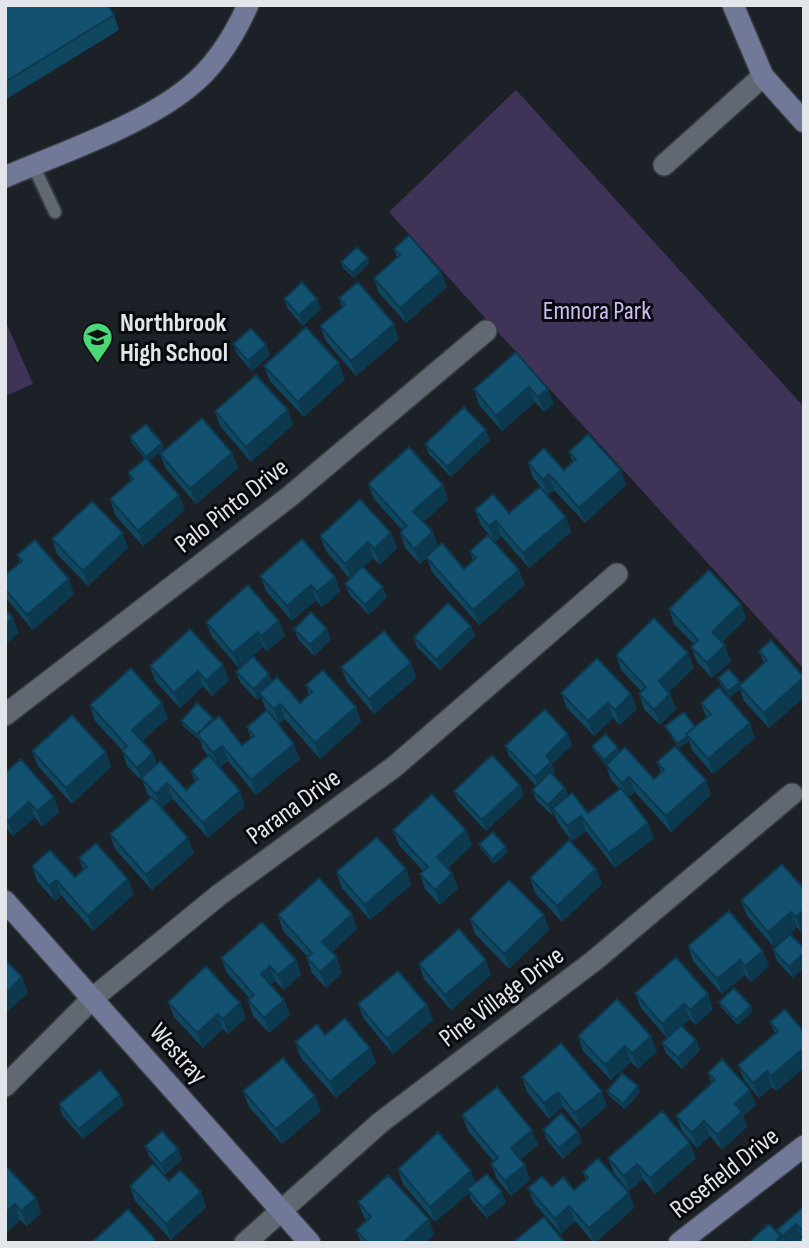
<svg xmlns="http://www.w3.org/2000/svg" width="809" height="1248" font-family="'Sofia Sans Condensed',sans-serif">
<rect width="100%" height="100%" fill="#1c2128"/>
<!-- green -->
<path fill="#403358" d="M 516,90 L 804,407 L 804,669 L 389,212 Z
M 5,320 L 33,384 L 5,396 Z"/>
<g fill="none" stroke-linecap="round" stroke-linejoin="round">
<defs>
<path id="lane" d="M 33,165 L 55,212"/>
<path id="street" d="M 664,165 L 763,76
M 5,715 L 289,497 L 486,331
M 5,1086 L 93,998 L 219,895 L 394,767 L 617,574
M 245,1243 L 381,1122 L 595,960 L 792,794"/>
<path id="secondary" d="M 733,5 L 763,76 L 804,122
M 5,177 C 61,153 143,125 189,87 C 216,66 234,36 248,5
M 5,901 L 310,1243
M 679,1243 L 804,1146"/>
</defs>
<!-- lane casing -->
<use href="#lane" stroke="#363b41" stroke-width="16"/>
<!-- street casing -->
<use href="#street" stroke="#363b41" stroke-width="24"/>
<!-- secondary casing -->
<use href="#secondary" stroke="#363b41" stroke-width="24"/>
<!-- lane -->
<use href="#lane" stroke="#626871" stroke-width="12"/>
<!-- street -->
<use href="#street" stroke="#626871" stroke-width="21"/>
<!-- secondary -->
<use href="#secondary" stroke="#717898" stroke-width="21"/>
</g>
<!-- wall -->
<path fill="#0f4660" d="M 5,5 L 114,15 L 119,30 L 5,100 Z
M 394,249 L 441,272 L 447,287 L 406,323 L 379,293 L 374,278 L 397,257 Z
M 368,258 L 369,263 L 354,278 L 343,268 L 341,262 Z
M 339,298 L 399,339 L 356,376 L 326,341 L 320,326 L 342,307 Z
M 284,299 L 317,299 L 321,309 L 303,326 L 288,309 Z
M 233,344 L 270,355 L 252,371 L 237,354 Z
M 516,352 L 554,404 L 544,412 L 535,402 L 502,431 L 479,405 L 474,389 Z
M 264,366 L 345,379 L 304,417 L 270,381 Z
M 215,411 L 293,425 L 251,462 L 220,426 Z
M 130,437 L 164,449 L 149,461 L 185,510 L 143,546 L 115,515 L 110,499 L 131,481 L 128,473 L 145,459 L 132,443 Z
M 490,440 L 451,477 L 429,454 L 425,444 Z
M 569,452 L 626,485 L 585,523 L 554,490 L 548,495 L 533,478 L 528,463 L 564,470 L 573,462 Z
M 232,453 L 238,468 L 196,504 L 166,469 L 160,454 Z
M 368,484 L 443,485 L 448,500 L 423,522 L 433,532 L 438,547 L 464,569 L 473,561 L 470,551 L 525,585 L 479,625 L 432,572 L 427,558 L 420,564 L 405,548 L 400,532 L 402,530 L 374,499 Z
M 475,510 L 509,513 L 571,532 L 529,568 L 501,536 L 495,542 L 481,525 Z
M 391,533 L 397,548 L 380,565 L 373,558 L 363,567 L 387,597 L 369,615 L 349,594 L 345,584 L 350,579 L 326,551 L 320,536 Z
M 52,539 L 128,548 L 88,586 L 57,554 Z
M 17,555 L 74,594 L 33,630 L 5,597 L 5,575 L 20,563 Z
M 260,576 L 335,577 L 340,592 L 322,607 L 316,600 L 292,621 L 266,591 Z
M 741,604 L 746,619 L 722,642 L 731,661 L 712,678 L 697,662 L 691,647 L 694,644 L 674,624 L 669,609 Z
M 206,622 L 285,636 L 267,651 L 263,647 L 239,668 L 212,637 Z
M 471,626 L 475,636 L 440,670 L 417,647 L 414,637 Z
M 190,629 L 229,680 L 212,696 L 203,686 L 180,708 L 155,681 L 150,666 Z
M 294,629 L 331,639 L 314,656 L 298,639 Z
M 759,651 L 804,676 L 804,697 L 769,728 L 744,701 L 740,689 L 730,697 L 720,684 L 718,678 L 741,684 L 764,663 Z
M 616,655 L 694,668 L 669,692 L 676,709 L 660,725 L 644,709 L 639,694 L 641,691 L 621,670 Z
M 411,663 L 416,678 L 374,714 L 347,682 L 341,667 Z
M 236,672 L 272,681 L 300,703 L 309,694 L 306,685 L 356,707 L 361,722 L 320,759 L 285,719 L 279,724 L 265,708 L 261,696 L 257,700 L 240,682 Z
M 561,693 L 631,694 L 637,709 L 620,725 L 613,718 L 594,736 L 567,708 Z
M 701,703 L 755,738 L 713,774 L 692,750 L 689,741 L 679,748 L 667,731 L 665,726 L 695,727 L 706,717 Z
M 90,705 L 168,718 L 142,741 L 153,753 L 157,764 L 186,790 L 195,782 L 191,771 L 208,756 L 203,749 L 200,740 L 183,726 L 181,721 L 213,718 L 214,721 L 242,745 L 251,738 L 247,727 L 300,759 L 256,795 L 228,761 L 220,767 L 245,806 L 208,838 L 173,799 L 162,808 L 194,853 L 152,890 L 115,849 L 110,834 L 151,798 L 147,793 L 143,782 L 127,766 L 122,750 L 95,721 Z
M 572,745 L 552,764 L 555,772 L 552,775 L 565,788 L 568,796 L 588,813 L 620,789 L 611,780 L 606,765 L 594,751 L 592,746 L 620,752 L 654,779 L 661,773 L 657,762 L 706,780 L 711,795 L 671,832 L 635,792 L 628,797 L 654,838 L 615,868 L 586,831 L 572,841 L 558,823 L 554,813 L 552,815 L 536,800 L 532,790 L 536,786 L 509,756 L 505,746 Z
M 32,751 L 106,752 L 111,767 L 72,804 L 38,766 Z
M 5,773 L 59,812 L 42,827 L 35,817 L 13,836 L 5,827 Z
M 520,785 L 524,795 L 486,831 L 458,801 L 454,791 Z
M 393,830 L 472,845 L 448,868 L 452,873 L 458,888 L 440,905 L 425,889 L 420,874 L 423,871 L 399,845 Z
M 479,844 L 508,852 L 494,864 L 481,849 Z
M 79,858 L 134,894 L 93,931 L 61,895 L 55,901 L 37,881 L 32,866 L 75,877 L 83,870 Z
M 406,869 L 411,885 L 370,920 L 342,888 L 336,872 Z
M 596,869 L 602,884 L 562,922 L 535,893 L 530,878 Z
M 804,889 L 804,930 L 801,932 L 797,927 L 774,947 L 747,916 L 741,900 Z
M 278,915 L 357,929 L 332,952 L 342,973 L 326,988 L 312,973 L 307,958 L 308,957 L 283,931 Z
M 470,919 L 549,930 L 509,969 L 475,934 Z
M 688,946 L 763,951 L 769,966 L 751,982 L 745,975 L 722,994 L 693,961 Z
M 804,948 L 804,967 L 793,978 L 777,961 L 773,950 Z
M 221,958 L 296,960 L 301,975 L 284,990 L 275,981 L 271,985 L 284,1000 L 290,1015 L 269,1033 L 253,1016 L 248,1000 L 250,999 L 227,973 Z
M 419,964 L 491,975 L 451,1010 L 424,979 Z
M 635,993 L 708,994 L 713,1009 L 695,1025 L 690,1019 L 682,1026 L 696,1040 L 700,1050 L 682,1069 L 666,1053 L 662,1043 L 667,1038 L 641,1008 Z
M 168,1002 L 240,1003 L 246,1018 L 228,1034 L 223,1029 L 203,1048 L 174,1017 Z
M 719,1002 L 753,1011 L 738,1025 L 721,1007 Z
M 358,1004 L 427,1005 L 433,1020 L 393,1054 L 364,1019 Z
M 770,1022 L 804,1032 L 804,1068 L 776,1091 L 772,1087 L 759,1098 L 744,1080 L 738,1065 L 775,1034 Z
M 578,1036 L 657,1051 L 638,1069 L 631,1062 L 611,1080 L 583,1051 Z
M 295,1042 L 370,1048 L 376,1063 L 336,1098 L 301,1058 Z
M 708,1073 L 756,1105 L 743,1116 L 747,1127 L 722,1150 L 710,1136 L 697,1148 L 682,1131 L 676,1116 L 712,1083 Z
M 522,1077 L 607,1106 L 581,1129 L 563,1107 L 549,1119 L 527,1092 Z
M 243,1091 L 321,1111 L 282,1144 L 249,1107 Z
M 607,1091 L 640,1092 L 625,1109 L 609,1096 Z
M 59,1104 L 124,1105 L 83,1139 L 62,1115 Z
M 462,1115 L 532,1130 L 538,1145 L 520,1159 L 525,1165 L 530,1180 L 511,1196 L 497,1179 L 491,1164 L 494,1162 L 468,1131 Z
M 543,1130 L 582,1142 L 563,1159 L 547,1140 Z
M 145,1146 L 178,1149 L 182,1160 L 165,1175 L 149,1156 Z
M 608,1158 L 696,1158 L 655,1194 L 643,1179 L 629,1191 L 614,1173 Z
M 5,1165 L 36,1198 L 41,1213 L 27,1226 L 20,1220 L 5,1234 Z
M 398,1169 L 476,1183 L 506,1203 L 487,1218 L 471,1200 L 469,1193 L 435,1222 L 403,1184 Z
M 583,1172 L 629,1193 L 634,1208 L 595,1243 L 594,1243 L 575,1221 L 561,1234 L 534,1203 L 528,1188 L 552,1187 L 574,1190 L 586,1180 Z
M 169,1181 L 201,1192 L 206,1207 L 171,1240 L 135,1201 L 130,1186 Z
M 358,1202 L 434,1234 L 425,1243 L 361,1243 L 356,1230 L 367,1221 L 364,1217 Z
M 804,1206 L 804,1243 L 748,1243 L 779,1234 L 777,1230 Z"/>
<!-- shaded-wall -->
<path fill="#0d394e" d="M 368,258 L 369,263 L 354,278 L 352,273 Z
M 441,272 L 447,287 L 406,323 L 400,308 Z
M 317,299 L 321,309 L 303,326 L 299,315 Z
M 394,324 L 399,339 L 356,376 L 351,361 Z
M 266,345 L 270,355 L 252,371 L 248,361 Z
M 339,363 L 345,379 L 304,417 L 298,402 Z
M 529,387 L 535,402 L 502,431 L 496,416 Z
M 548,389 L 554,404 L 544,412 L 538,397 Z
M 288,410 L 293,425 L 251,462 L 246,447 Z
M 486,430 L 490,440 L 451,477 L 447,467 Z
M 162,443 L 164,449 L 148,462 L 146,457 Z
M 232,453 L 238,468 L 196,504 L 190,489 Z
M 621,470 L 626,485 L 585,523 L 579,508 Z
M 549,474 L 554,490 L 548,495 L 543,480 Z
M 443,485 L 448,500 L 419,526 L 413,511 Z
M 179,495 L 185,510 L 143,546 L 138,531 Z
M 566,517 L 571,532 L 529,568 L 523,553 Z
M 496,521 L 501,536 L 495,542 L 489,526 Z
M 433,532 L 438,547 L 420,564 L 414,549 Z
M 123,533 L 128,548 L 88,586 L 83,571 Z
M 391,533 L 397,548 L 380,565 L 374,549 Z
M 368,542 L 373,558 L 351,579 L 345,564 Z
M 519,570 L 525,585 L 479,625 L 473,610 Z
M 335,577 L 340,592 L 322,607 L 317,592 Z
M 69,579 L 74,594 L 33,630 L 27,615 Z
M 311,585 L 316,600 L 292,621 L 287,606 Z
M 383,587 L 387,597 L 369,615 L 365,605 Z
M 741,604 L 746,619 L 717,647 L 712,632 Z
M 13,618 L 19,633 L 5,645 L 5,625 Z
M 279,621 L 285,636 L 267,651 L 261,636 Z
M 471,626 L 475,636 L 440,670 L 436,660 Z
M 327,629 L 331,639 L 314,656 L 310,645 Z
M 258,632 L 263,647 L 239,668 L 233,653 Z
M 725,645 L 731,661 L 712,678 L 707,663 Z
M 688,653 L 694,668 L 664,697 L 659,681 Z
M 411,663 L 416,678 L 374,714 L 369,699 Z
M 223,665 L 229,680 L 212,696 L 206,681 Z
M 198,671 L 203,686 L 180,708 L 174,693 Z
M 269,674 L 273,684 L 259,693 L 261,696 L 257,700 L 254,689 Z
M 804,677 L 804,697 L 769,728 L 764,713 Z
M 740,682 L 742,687 L 739,686 L 740,689 L 730,697 L 728,691 Z
M 631,694 L 637,709 L 620,725 L 615,710 Z
M 670,694 L 676,709 L 660,725 L 654,710 Z
M 162,703 L 168,718 L 137,745 L 132,730 Z
M 608,703 L 613,718 L 594,736 L 588,721 Z
M 280,704 L 285,719 L 279,724 L 274,709 Z
M 356,707 L 361,722 L 320,759 L 315,743 Z
M 750,723 L 755,738 L 713,774 L 708,759 Z
M 568,734 L 572,745 L 552,764 L 555,772 L 538,788 L 535,777 L 546,756 Z
M 687,736 L 689,741 L 679,748 L 677,743 Z
M 294,744 L 300,759 L 256,795 L 251,780 Z
M 222,746 L 228,761 L 219,768 L 213,753 Z
M 618,748 L 620,754 L 606,766 L 604,760 Z
M 106,752 L 111,767 L 72,804 L 66,788 Z
M 153,753 L 159,768 L 141,778 L 143,783 L 137,768 Z
M 629,777 L 635,792 L 628,798 L 622,783 Z
M 706,780 L 711,795 L 671,832 L 666,816 Z
M 167,783 L 173,799 L 161,809 L 156,794 Z
M 520,785 L 524,795 L 486,831 L 482,820 Z
M 565,788 L 569,798 L 553,808 L 554,813 L 552,815 L 548,805 Z
M 240,791 L 245,806 L 208,838 L 203,823 Z
M 54,797 L 59,812 L 42,827 L 37,811 Z
M 29,802 L 35,817 L 13,836 L 8,821 Z
M 581,816 L 586,831 L 572,841 L 567,826 Z
M 648,823 L 654,838 L 615,868 L 609,853 Z
M 466,830 L 472,845 L 443,872 L 437,857 Z
M 188,838 L 194,853 L 152,890 L 146,875 Z
M 506,847 L 508,852 L 494,864 L 492,859 Z
M 406,869 L 411,885 L 370,920 L 365,905 Z
M 596,869 L 602,884 L 562,922 L 557,906 Z
M 452,873 L 458,888 L 440,905 L 435,890 Z
M 128,879 L 134,894 L 93,931 L 88,916 Z
M 56,880 L 61,895 L 55,901 L 49,886 Z
M 804,910 L 804,930 L 801,932 L 796,917 Z
M 791,912 L 797,927 L 774,947 L 768,932 Z
M 352,914 L 357,929 L 327,957 L 322,942 Z
M 544,915 L 549,930 L 509,969 L 504,954 Z
M 763,951 L 769,966 L 751,982 L 745,966 Z
M 804,953 L 804,967 L 793,978 L 789,967 Z
M 337,957 L 342,973 L 326,988 L 320,972 Z
M 296,960 L 301,975 L 284,990 L 278,975 Z
M 486,960 L 491,975 L 451,1010 L 445,995 Z
M 740,960 L 745,975 L 722,994 L 717,979 Z
M 270,966 L 275,981 L 266,989 L 261,974 Z
M 22,977 L 28,993 L 5,1014 L 5,994 Z
M 708,994 L 713,1009 L 695,1025 L 690,1010 Z
M 284,1000 L 290,1015 L 269,1033 L 264,1018 Z
M 240,1003 L 246,1018 L 228,1034 L 223,1019 Z
M 684,1004 L 690,1019 L 667,1039 L 662,1024 Z
M 427,1005 L 433,1020 L 393,1054 L 387,1039 Z
M 751,1006 L 753,1011 L 738,1025 L 736,1020 Z
M 218,1014 L 223,1029 L 203,1048 L 197,1033 Z
M 651,1036 L 657,1051 L 638,1069 L 632,1054 Z
M 696,1040 L 700,1050 L 682,1069 L 678,1058 Z
M 625,1046 L 631,1062 L 611,1080 L 605,1065 Z
M 370,1048 L 376,1063 L 336,1098 L 330,1082 Z
M 804,1048 L 804,1068 L 776,1091 L 771,1076 Z
M 767,1071 L 772,1087 L 759,1098 L 753,1083 Z
M 638,1086 L 640,1092 L 625,1109 L 623,1104 Z
M 750,1090 L 756,1105 L 743,1116 L 747,1127 L 722,1150 L 717,1135 L 735,1104 Z
M 602,1091 L 607,1106 L 581,1129 L 575,1113 Z
M 558,1092 L 563,1107 L 549,1119 L 544,1103 Z
M 120,1095 L 124,1105 L 83,1139 L 79,1129 Z
M 315,1096 L 321,1111 L 282,1144 L 276,1129 Z
M 704,1121 L 710,1136 L 697,1148 L 692,1133 Z
M 532,1130 L 538,1145 L 516,1163 L 511,1148 Z
M 578,1132 L 582,1142 L 563,1159 L 559,1148 Z
M 690,1143 L 696,1158 L 655,1194 L 650,1178 Z
M 178,1149 L 182,1160 L 165,1175 L 161,1164 Z
M 637,1164 L 643,1179 L 629,1191 L 624,1176 Z
M 525,1165 L 530,1180 L 511,1196 L 505,1181 Z
M 471,1171 L 477,1186 L 467,1189 L 469,1193 L 435,1222 L 430,1207 Z
M 201,1192 L 206,1207 L 171,1240 L 166,1224 Z
M 502,1192 L 506,1203 L 487,1218 L 483,1208 Z
M 629,1193 L 634,1208 L 594,1243 L 589,1228 Z
M 36,1198 L 41,1213 L 27,1226 L 21,1211 Z
M 15,1204 L 20,1220 L 5,1234 L 5,1213 Z
M 569,1206 L 575,1221 L 561,1234 L 555,1219 Z
M 429,1219 L 434,1234 L 425,1243 L 403,1243 Z
M 796,1224 L 802,1239 L 797,1243 L 785,1243 L 783,1236 Z
M 781,1236 L 783,1243 L 778,1243 L 777,1240 Z"/>
<!-- building -->
<path fill="#125170" stroke="#0d394e" stroke-width="2" d="M 5,5 L 108,5 L 114,15 L 5,82 Z
M 409,235 L 441,272 L 400,308 L 374,278 L 400,255 L 394,249 Z
M 357,247 L 368,258 L 352,273 L 341,262 Z
M 302,282 L 317,299 L 299,315 L 284,299 Z
M 358,282 L 394,324 L 351,361 L 320,326 L 345,305 L 339,298 Z
M 306,327 L 339,363 L 298,402 L 264,366 Z
M 251,328 L 266,345 L 248,361 L 233,344 Z
M 516,352 L 548,389 L 538,397 L 529,387 L 496,416 L 474,389 Z
M 256,375 L 288,410 L 246,447 L 215,411 Z
M 464,407 L 486,430 L 447,467 L 425,444 Z
M 202,418 L 232,453 L 190,489 L 160,454 Z
M 146,424 L 162,443 L 146,457 L 130,437 Z
M 588,434 L 621,470 L 579,508 L 549,474 L 543,480 L 528,463 L 544,448 L 564,470 L 576,459 L 569,452 Z
M 409,447 L 443,485 L 413,511 L 433,532 L 414,549 L 400,532 L 407,526 L 368,484 Z
M 146,458 L 179,495 L 138,531 L 110,499 L 133,479 L 128,473 Z
M 540,487 L 566,517 L 523,553 L 496,521 L 489,526 L 475,510 L 493,494 L 509,513 Z
M 360,499 L 391,533 L 374,549 L 368,542 L 345,564 L 320,536 Z
M 92,501 L 123,533 L 83,571 L 52,539 Z
M 488,535 L 519,570 L 473,610 L 426,557 L 442,543 L 464,569 L 476,558 L 470,551 Z
M 302,539 L 335,577 L 317,592 L 311,585 L 287,606 L 260,576 Z
M 35,540 L 69,579 L 27,615 L 5,589 L 5,575 L 22,561 L 17,555 Z
M 362,566 L 383,587 L 365,605 L 345,584 Z
M 709,570 L 741,604 L 712,632 L 725,645 L 707,663 L 691,647 L 698,640 L 669,609 Z
M 248,585 L 279,621 L 261,636 L 258,632 L 233,653 L 206,622 Z
M 448,603 L 471,626 L 436,660 L 414,637 Z
M 5,609 L 13,618 L 5,625 Z
M 311,612 L 327,629 L 310,645 L 294,629 Z
M 654,618 L 688,653 L 659,681 L 670,694 L 654,710 L 639,694 L 646,687 L 616,655 Z
M 190,629 L 223,665 L 206,681 L 198,671 L 174,693 L 150,666 Z
M 384,631 L 411,663 L 369,699 L 341,667 Z
M 771,640 L 804,677 L 764,713 L 739,686 L 767,660 L 759,651 Z
M 253,656 L 269,674 L 254,689 L 236,672 Z
M 597,658 L 631,694 L 615,710 L 608,703 L 588,721 L 561,693 Z
M 131,668 L 162,703 L 132,730 L 153,753 L 137,768 L 122,751 L 127,746 L 90,705 Z
M 729,669 L 740,682 L 728,691 L 718,678 Z
M 323,670 L 356,707 L 315,743 L 280,704 L 274,709 L 259,693 L 277,677 L 300,703 L 312,692 L 306,685 Z
M 719,687 L 750,723 L 708,759 L 686,734 L 711,714 L 701,703 Z
M 197,703 L 213,718 L 197,735 L 181,721 Z
M 545,709 L 568,734 L 546,756 L 551,762 L 535,777 L 505,746 Z
M 267,710 L 294,744 L 251,780 L 222,746 L 213,753 L 197,734 L 219,716 L 242,745 L 254,736 L 247,727 Z
M 684,712 L 695,727 L 686,734 L 688,736 L 677,743 L 665,726 Z
M 72,715 L 106,752 L 66,788 L 32,751 Z
M 606,734 L 618,748 L 604,760 L 592,746 Z
M 675,746 L 706,780 L 666,816 L 629,777 L 622,783 L 606,765 L 625,747 L 654,779 L 664,770 L 657,762 Z
M 209,755 L 240,791 L 203,823 L 167,783 L 156,794 L 141,778 L 160,761 L 186,790 L 198,779 L 191,771 Z
M 492,755 L 520,785 L 482,820 L 454,791 Z
M 21,759 L 54,797 L 37,811 L 29,802 L 8,821 L 5,818 L 5,773 Z
M 550,772 L 565,788 L 548,805 L 532,790 Z
M 621,788 L 648,823 L 609,853 L 581,816 L 567,826 L 553,808 L 572,793 L 588,813 Z
M 432,794 L 466,830 L 437,857 L 452,873 L 435,890 L 420,874 L 428,867 L 393,830 Z
M 152,797 L 188,838 L 146,875 L 110,834 Z
M 493,832 L 506,847 L 492,859 L 479,844 Z
M 377,837 L 406,869 L 365,905 L 336,872 Z
M 569,840 L 596,869 L 557,906 L 530,878 Z
M 96,843 L 128,879 L 88,916 L 56,880 L 49,886 L 32,866 L 50,850 L 75,877 L 87,867 L 79,858 Z
M 782,864 L 804,889 L 804,910 L 796,917 L 791,912 L 768,932 L 741,900 Z
M 319,878 L 352,914 L 322,942 L 337,957 L 320,972 L 307,958 L 312,953 L 278,915 Z
M 509,880 L 544,915 L 504,954 L 470,919 Z
M 729,911 L 763,951 L 745,966 L 740,960 L 717,979 L 688,946 Z
M 262,922 L 296,960 L 278,975 L 270,966 L 261,974 L 284,1000 L 264,1018 L 248,1000 L 254,995 L 221,958 Z
M 459,929 L 486,960 L 445,995 L 419,964 Z
M 790,934 L 804,948 L 804,953 L 789,967 L 773,950 Z
M 676,957 L 708,994 L 690,1010 L 684,1004 L 662,1024 L 635,993 Z
M 5,960 L 22,977 L 5,994 Z
M 206,966 L 240,1003 L 223,1019 L 218,1014 L 197,1033 L 168,1002 Z
M 398,971 L 427,1005 L 387,1039 L 358,1004 Z
M 734,988 L 751,1006 L 736,1020 L 719,1002 Z
M 617,999 L 651,1036 L 632,1054 L 625,1046 L 605,1065 L 578,1036 Z
M 785,1009 L 804,1032 L 804,1048 L 771,1076 L 767,1071 L 753,1083 L 738,1065 L 778,1031 L 770,1022 Z
M 345,1018 L 370,1048 L 330,1082 L 295,1042 L 317,1024 L 325,1035 Z
M 681,1025 L 696,1040 L 678,1058 L 662,1043 Z
M 561,1043 L 602,1091 L 575,1113 L 558,1092 L 544,1103 L 522,1077 Z
M 283,1058 L 315,1096 L 276,1129 L 243,1091 Z
M 722,1059 L 750,1090 L 735,1104 L 742,1112 L 717,1135 L 704,1121 L 692,1133 L 676,1116 L 715,1080 L 708,1073 Z
M 100,1070 L 120,1095 L 79,1129 L 59,1104 Z
M 622,1073 L 638,1086 L 623,1104 L 607,1091 Z
M 497,1087 L 532,1130 L 511,1148 L 525,1165 L 505,1181 L 491,1164 L 498,1158 L 462,1115 Z
M 662,1111 L 690,1143 L 650,1178 L 637,1164 L 624,1176 L 608,1158 Z
M 561,1113 L 578,1132 L 559,1148 L 543,1130 Z
M 162,1131 L 178,1149 L 161,1164 L 145,1146 Z
M 438,1132 L 471,1171 L 430,1207 L 398,1169 Z
M 598,1158 L 629,1193 L 589,1228 L 569,1206 L 555,1219 L 528,1188 L 542,1176 L 552,1187 L 563,1177 L 574,1190 L 588,1178 L 583,1172 Z
M 153,1164 L 169,1181 L 180,1170 L 201,1192 L 166,1224 L 130,1186 Z
M 5,1165 L 36,1198 L 21,1211 L 15,1204 L 5,1213 Z
M 487,1174 L 502,1192 L 483,1208 L 467,1189 Z
M 388,1175 L 429,1219 L 403,1243 L 368,1243 L 356,1230 L 371,1217 L 358,1202 Z
M 804,1206 L 804,1232 L 796,1224 L 783,1236 L 777,1230 Z
M 128,1209 L 155,1239 L 152,1243 L 91,1243 Z
M 544,1217 L 565,1243 L 512,1243 Z
M 769,1224 L 781,1236 L 777,1240 L 780,1243 L 748,1243 Z
M 804,1235 L 804,1243 L 795,1243 Z"/>
<!-- icons -->
<defs>
<symbol id="school-pin" viewBox="-11 -11 22 30"><path d="M0 17L-7.5 6A9.5 9.5 0 1 1 7.5 6Z" fill="#49d778" stroke="#080a0e"/><path d="M0-5L7-2L0 1L-7-2ZM-4 1L0 2.5L4 1V4Q0 6-4 4Z" fill="#111"/></symbol>
</defs>
<g fill-rule="evenodd">
<use href="#school-pin" x="80" y="320" width="35" height="47"/>
</g>
<g text-anchor="middle" stroke-width="6" stroke-linejoin="round" paint-order="stroke">
<!-- park labels -->
<g font-size="26" fill="#cebcf3" stroke="#080a0e">
<text x="597" y="319">Emnora Park</text>
</g>
<!-- poi labels -->
<g font-size="26" font-weight="bold" fill="#e2e6eb" stroke="#080a0e" text-anchor="start">
<text x="120" y="331">Northbrook<tspan x="120" dy="30">High School</tspan></text>
</g>
<!-- street labels -->
<g font-size="26" fill="#e2e6eb" stroke="#080a0e">
<text transform="translate(231 505) rotate(-38)" y="9">Palo Pinto Drive</text>
<text transform="translate(293 806) rotate(-36)" y="9">Parana Drive</text>
<text transform="translate(501 996) rotate(-37)" y="9">Pine Village Drive</text>
<text transform="translate(179 1053) rotate(48)" y="9">Westray</text>
<text transform="translate(724 1172) rotate(-38)" y="9">Rosefield Drive</text>
</g>
</g>
<!-- border -->
<rect width="809" height="1248" fill="none" stroke="#e2e6eb" stroke-width="14"/>
</svg>
